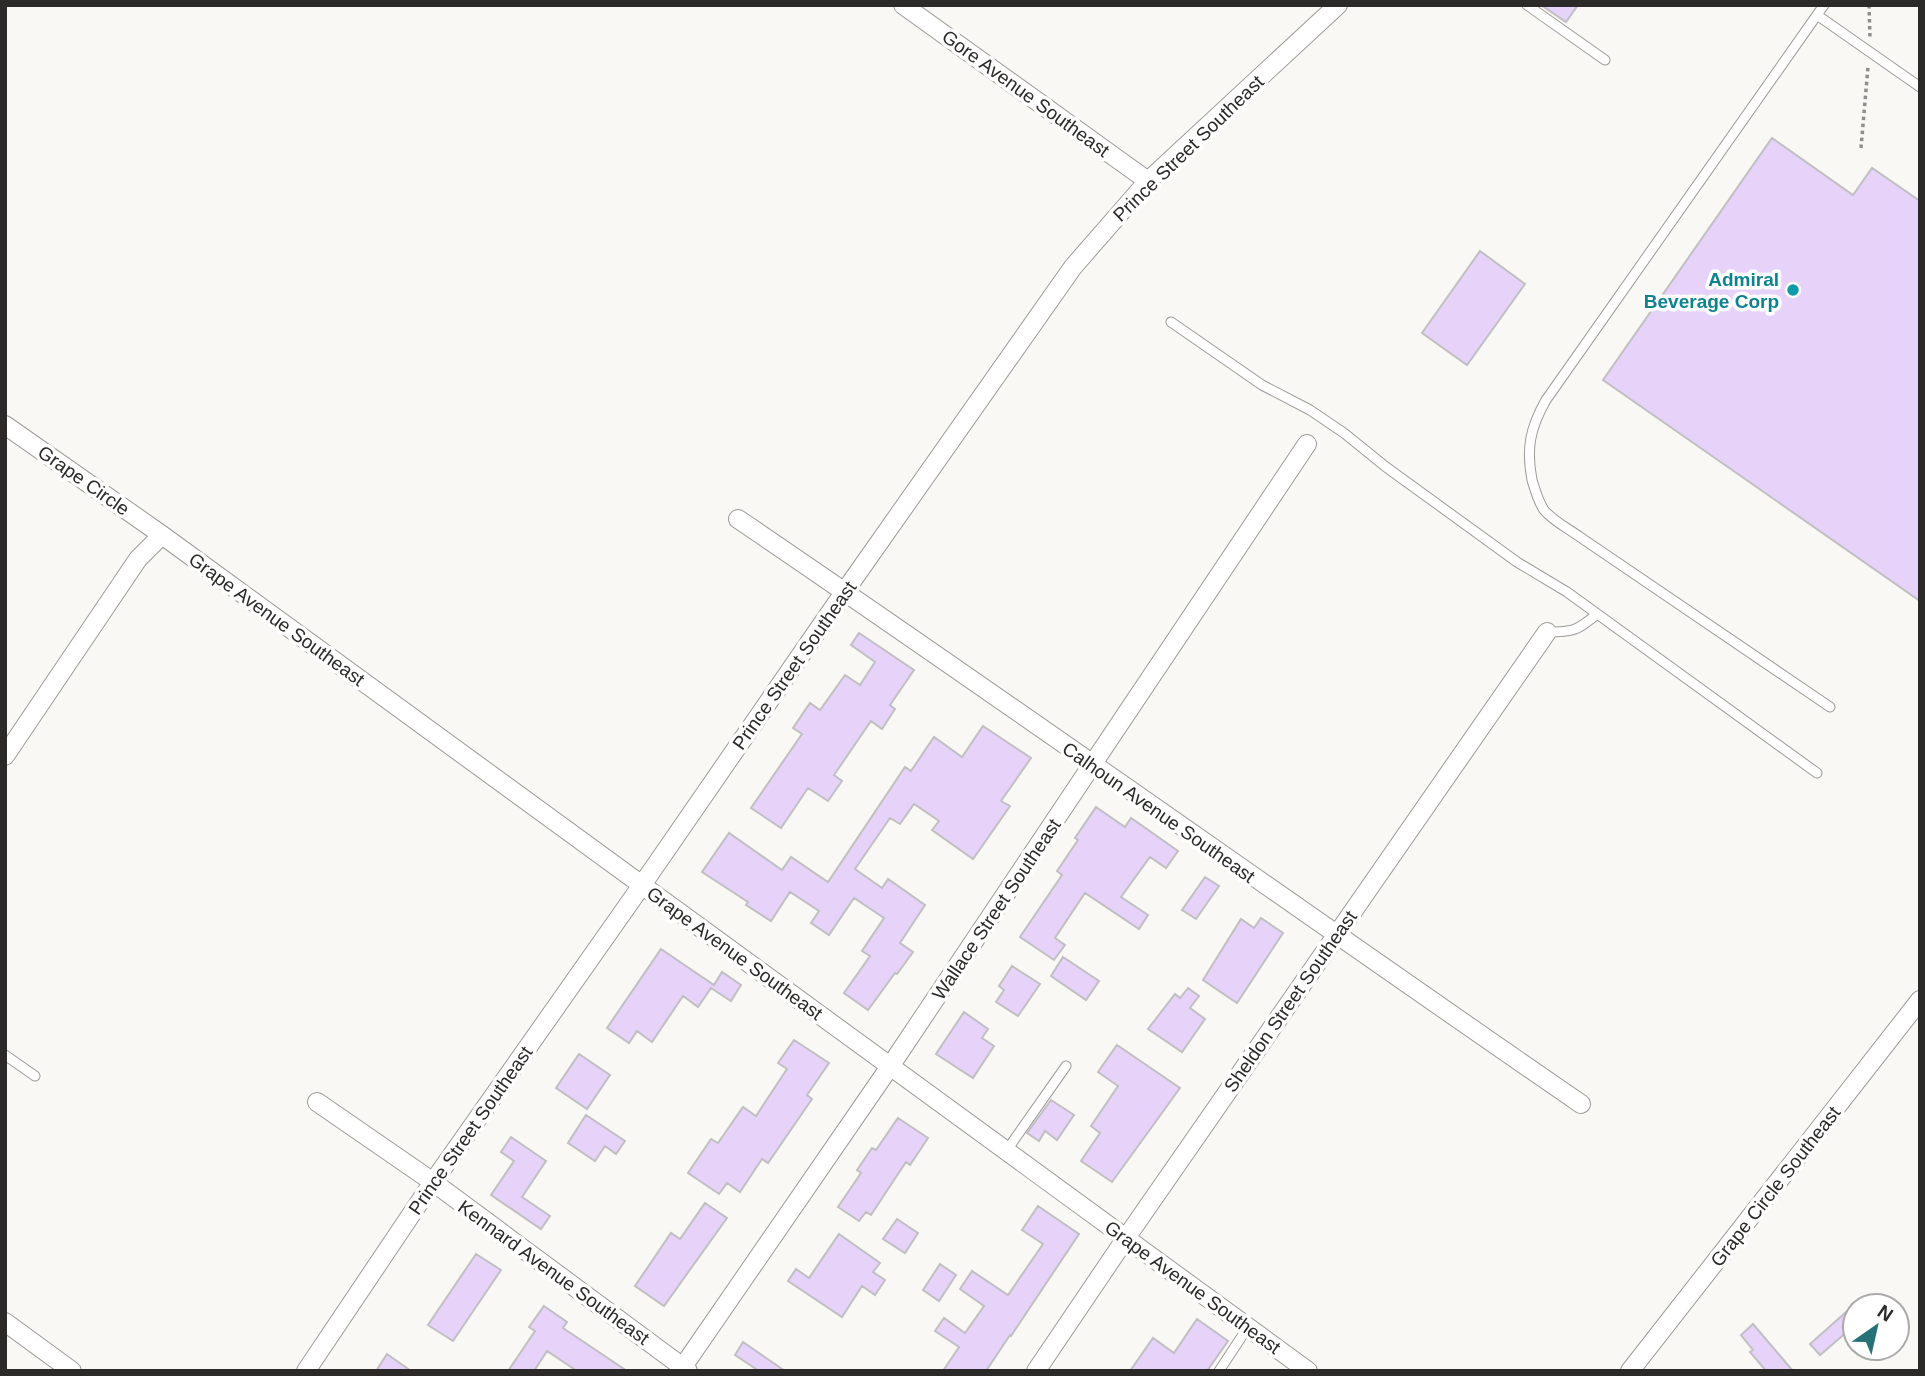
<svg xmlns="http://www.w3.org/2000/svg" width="1925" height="1376" font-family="Helvetica,sans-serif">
<rect width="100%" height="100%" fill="#f9f8f5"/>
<!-- building -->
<path fill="#e7d2fa" stroke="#c0bfc2" stroke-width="2" d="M 1541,5 L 1578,5 L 1566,22 Z
M 1772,138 L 1853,195 L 1872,168 L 1920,201 L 1920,601 L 1603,380 Z
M 1480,251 L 1525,284 L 1467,365 L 1422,333 Z
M 859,633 L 914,670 L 890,705 L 895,709 L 882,729 L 871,721 L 834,775 L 842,781 L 828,801 L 808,788 L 781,828 L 751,808 L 802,734 L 793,728 L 810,703 L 820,710 L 845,675 L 860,685 L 875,662 L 851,645 Z
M 983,726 L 1031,758 L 1001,801 L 1010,806 L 973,859 L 932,830 L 939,821 L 914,804 L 900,824 L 890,818 L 855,869 L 882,888 L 888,879 L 925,905 L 900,943 L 913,952 L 897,974 L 895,973 L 868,1010 L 844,993 L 870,956 L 862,951 L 884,918 L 854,898 L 829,935 L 811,923 L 819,911 L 790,892 L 771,921 L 746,905 L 748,902 L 702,872 L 729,833 L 782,870 L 791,857 L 828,882 L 905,767 L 911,771 L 934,737 L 962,757 Z
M 1096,807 L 1125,827 L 1131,818 L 1178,851 L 1166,868 L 1150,857 L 1121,897 L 1148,915 L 1139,929 L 1085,893 L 1055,938 L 1065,945 L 1054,960 L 1020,937 L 1062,875 L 1057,871 L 1078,840 L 1075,838 Z
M 1205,877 L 1219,886 L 1196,919 L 1182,910 Z
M 1261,918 L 1283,933 L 1237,1003 L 1203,980 L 1241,919 L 1254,928 Z
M 661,949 L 714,985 L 722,972 L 741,985 L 731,1001 L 711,988 L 698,1007 L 683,996 L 652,1042 L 637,1031 L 629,1043 L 607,1028 Z
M 1063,957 L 1099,981 L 1086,1000 L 1051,976 Z
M 1012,966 L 1040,984 L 1018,1016 L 996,1002 L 1004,990 L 999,986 Z
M 1188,988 L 1199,996 L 1190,1008 L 1205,1019 L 1182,1052 L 1148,1029 L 1175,994 L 1180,998 Z
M 964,1012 L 988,1029 L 982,1038 L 994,1046 L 973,1078 L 936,1054 Z
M 794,1040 L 829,1063 L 807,1095 L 812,1099 L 768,1163 L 762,1159 L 740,1192 L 727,1183 L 719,1194 L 688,1173 L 711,1139 L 718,1143 L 743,1107 L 756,1116 L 787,1069 L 778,1063 Z
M 1117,1045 L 1180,1088 L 1112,1182 L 1081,1161 L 1100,1133 L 1091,1126 L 1118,1086 L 1098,1072 Z
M 579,1054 L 610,1075 L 587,1109 L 556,1088 Z
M 1051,1100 L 1074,1115 L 1057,1140 L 1045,1131 L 1039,1141 L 1027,1133 Z
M 586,1115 L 625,1141 L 616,1154 L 605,1146 L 595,1161 L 568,1143 Z
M 898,1118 L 928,1138 L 910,1165 L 906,1162 L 871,1215 L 866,1212 L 859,1221 L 838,1207 L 861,1173 L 857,1170 L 872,1148 L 876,1150 Z
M 511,1137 L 546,1161 L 522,1197 L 550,1216 L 541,1229 L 491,1195 L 514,1161 L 501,1152 Z
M 705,1203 L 727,1218 L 664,1306 L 635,1286 L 671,1233 L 680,1239 Z
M 1038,1206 L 1079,1234 L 1011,1336 L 1010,1335 L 986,1371 L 943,1371 L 959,1347 L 935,1331 L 944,1318 L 965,1333 L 984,1306 L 960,1289 L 972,1271 L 1008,1295 L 1043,1244 L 1022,1230 Z
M 897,1219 L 918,1233 L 905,1253 L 883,1239 Z
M 839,1234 L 880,1263 L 873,1272 L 885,1280 L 875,1295 L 862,1286 L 842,1317 L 788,1281 L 796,1269 L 809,1278 Z
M 476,1254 L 501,1270 L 453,1341 L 428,1325 Z
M 940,1264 L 956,1275 L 939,1301 L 923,1290 Z
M 1855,1304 L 1855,1325 L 1820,1355 L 1810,1344 Z
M 544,1306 L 567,1322 L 563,1328 L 627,1371 L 577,1371 L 547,1351 L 534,1371 L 508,1371 L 535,1331 L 529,1327 Z
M 1197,1319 L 1228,1341 L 1207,1371 L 1130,1371 L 1153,1338 L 1174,1353 Z
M 1753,1324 L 1793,1371 L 1766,1371 L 1750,1352 L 1753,1350 L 1741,1335 Z
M 743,1342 L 785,1371 L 759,1371 L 735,1355 Z
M 387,1354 L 411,1371 L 376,1371 Z"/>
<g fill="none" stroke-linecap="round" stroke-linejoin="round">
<defs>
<path id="lane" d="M 1527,5 L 1605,60
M 1824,5 L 1546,400 C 1530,428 1526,449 1532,480 C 1535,490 1538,501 1544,510 C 1553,521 1569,529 1580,537 L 1830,707
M 1817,15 L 1920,87
M 1171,322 L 1262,385 L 1310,410 L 1344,433 L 1386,467 L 1517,562 L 1567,592 L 1817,773
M 1547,632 C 1573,632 1577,631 1597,614
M 5,1055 L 35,1076
M 1007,1150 L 1066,1066
M 1219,1371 L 1248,1327"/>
<path id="street" d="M 903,5 L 1148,181
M 5,425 L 162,535 L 1308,1371
M 738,519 C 1021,711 1299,910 1581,1104
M 5,756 L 138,559 L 162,535
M 317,1102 L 433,1182 L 688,1371
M 5,1322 L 72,1371
M 306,1371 L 433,1182 L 642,885 L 845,591 L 1073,267 L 1148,181 L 1338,5
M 680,1371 L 891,1065 L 1307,444
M 1036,1371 L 1126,1238 L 1547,632
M 1630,1371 L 1920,1000"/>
</defs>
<!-- lane casing -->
<use href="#lane" stroke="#9c9b98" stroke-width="11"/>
<!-- street casing -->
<use href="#street" stroke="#9c9b98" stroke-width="20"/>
<!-- path -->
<path stroke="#8f8e8c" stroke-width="3.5" stroke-dasharray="3.5 3.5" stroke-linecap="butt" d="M 1869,5 L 1870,38
M 1861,148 L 1868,67"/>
<!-- lane -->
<use href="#lane" stroke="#fff" stroke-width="9"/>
<!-- street -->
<use href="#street" stroke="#fff" stroke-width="18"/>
</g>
<!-- markers -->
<circle fill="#0f9aa8" stroke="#fff" stroke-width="2.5" cx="1793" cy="290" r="7"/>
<g text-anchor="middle" stroke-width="7" stroke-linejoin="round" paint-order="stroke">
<!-- street labels -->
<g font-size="19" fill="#2b2a29" stroke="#fff">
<text transform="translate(1026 93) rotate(36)" y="7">Gore Avenue Southeast</text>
<text transform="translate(1188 148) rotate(-44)" y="7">Prince Street Southeast</text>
<text transform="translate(84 480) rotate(35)" y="7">Grape Circle</text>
<text transform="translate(277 619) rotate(36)" y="7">Grape Avenue Southeast</text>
<text transform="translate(794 665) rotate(-55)" y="7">Prince Street Southeast</text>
<text transform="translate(1159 812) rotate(35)" y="7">Calhoun Avenue Southeast</text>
<text transform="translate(996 909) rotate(-56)" y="7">Wallace Street Southeast</text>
<text transform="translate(735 953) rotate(36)" y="7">Grape Avenue Southeast</text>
<text transform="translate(1290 1001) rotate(-55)" y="7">Sheldon Street Southeast</text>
<text transform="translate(470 1130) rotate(-55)" y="7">Prince Street Southeast</text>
<text transform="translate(1775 1186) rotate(-52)" y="7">Grape Circle Southeast</text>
<text transform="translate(554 1272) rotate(36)" y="7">Kennard Avenue Southeast</text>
<text transform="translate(1193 1287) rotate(36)" y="7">Grape Avenue Southeast</text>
</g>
<!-- culture labels -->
<g font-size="19" font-weight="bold" fill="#0d838f" stroke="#fff" text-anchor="end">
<text x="1779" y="286">Admiral<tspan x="1779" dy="22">Beverage Corp</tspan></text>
</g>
</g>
<!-- border -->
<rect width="1925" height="1376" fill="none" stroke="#2b2a29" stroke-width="14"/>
<!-- north arrow -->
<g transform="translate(1876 1327) rotate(34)"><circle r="33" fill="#ffffff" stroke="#aaaaa9" stroke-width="2"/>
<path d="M0-5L12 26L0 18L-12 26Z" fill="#277276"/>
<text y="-10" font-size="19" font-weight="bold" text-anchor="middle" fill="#2b2a29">N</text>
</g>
</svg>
